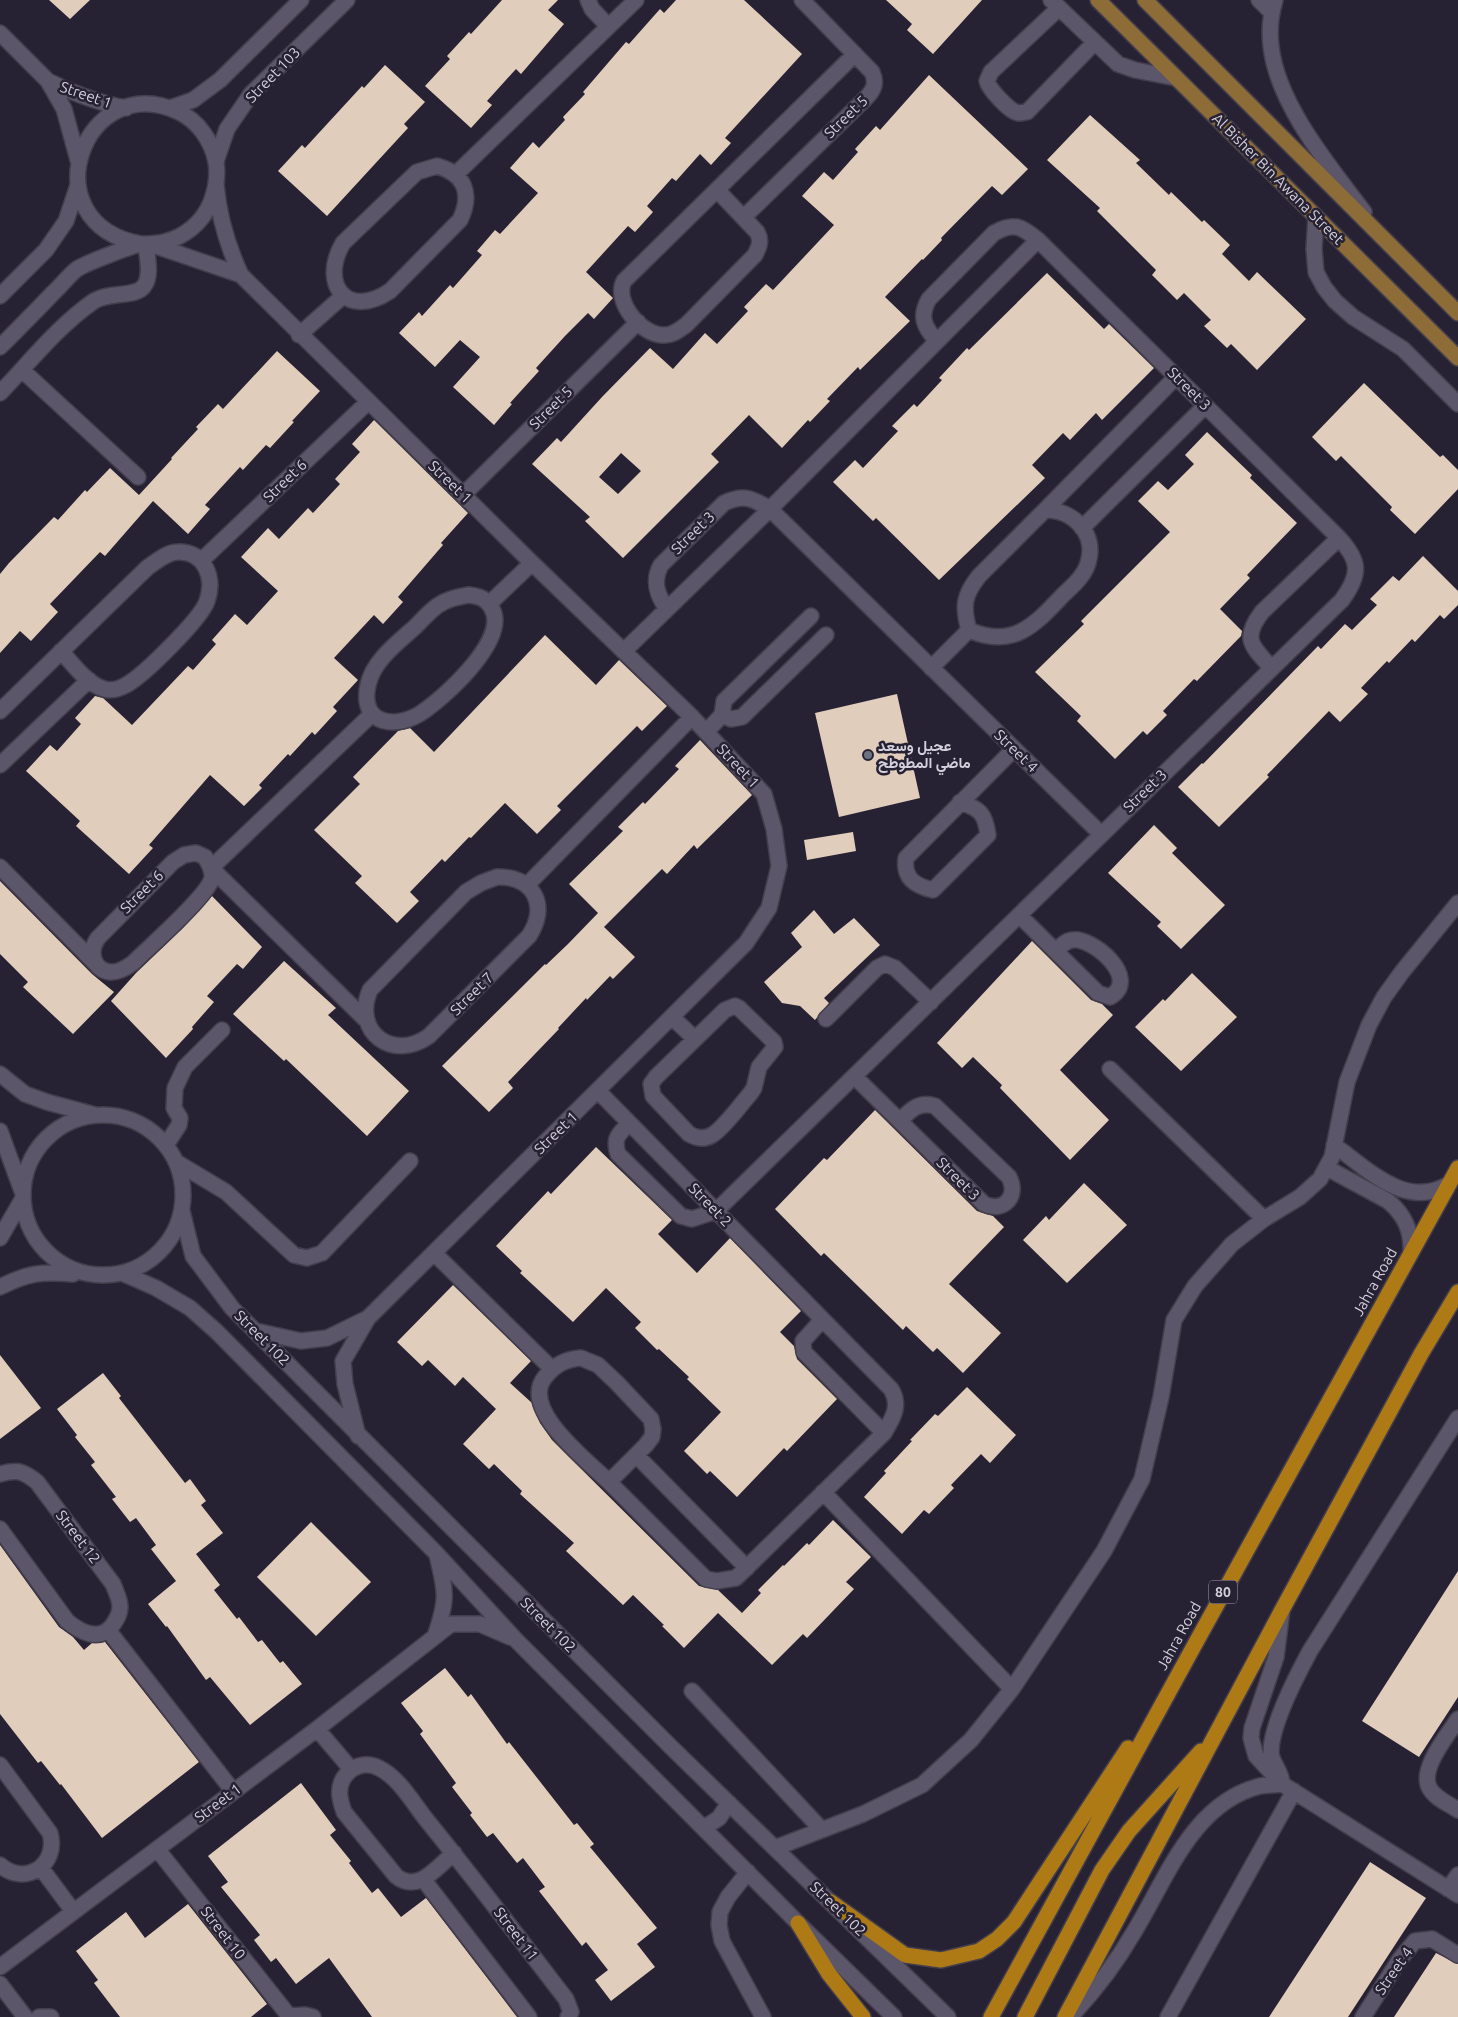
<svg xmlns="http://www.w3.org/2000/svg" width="1458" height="2017" font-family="Ubuntu,Vazirmatn,sans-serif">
<rect width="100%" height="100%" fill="#272233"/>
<!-- building -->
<path fill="#e1cdbc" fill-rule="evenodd" d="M 49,0 L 90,0 L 70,19 Z
M 502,0 L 558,0 L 548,10 L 564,24 L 521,74 L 516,69 L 487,101 L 492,105 L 471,128 L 425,86 L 450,59 L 447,56 L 469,32 L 471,34 Z
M 676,0 L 744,0 L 802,54 L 725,138 L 731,143 L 711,165 L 700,154 L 676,181 L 672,178 L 647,206 L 653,212 L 635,232 L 628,226 L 586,272 L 613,298 L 594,319 L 588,313 L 565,336 L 536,368 L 539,371 L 510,403 L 512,404 L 494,425 L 453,387 L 480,357 L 460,340 L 435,367 L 399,333 L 419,312 L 422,316 L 450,285 L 453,288 L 482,255 L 477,251 L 495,230 L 500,234 L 538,193 L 510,168 L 533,142 L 539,148 L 565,120 L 563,117 L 585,94 L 583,92 L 626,42 L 629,44 L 660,9 L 664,13 Z
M 886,0 L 982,0 L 933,54 L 907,30 L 912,24 Z
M 385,65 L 425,102 L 404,124 L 408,128 L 327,216 L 278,171 L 302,145 L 305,148 L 362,86 L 364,88 Z
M 929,75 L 1028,169 L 1002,195 L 992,186 L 941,238 L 942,240 L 923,260 L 922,259 L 885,297 L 910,321 L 860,370 L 858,367 L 827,399 L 830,401 L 810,422 L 808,420 L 782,448 L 749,415 L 711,454 L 719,462 L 623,558 L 585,521 L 590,517 L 532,464 L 557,438 L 561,442 L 602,397 L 650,348 L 673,369 L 705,333 L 717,344 L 748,311 L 744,307 L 766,284 L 773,290 L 834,225 L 802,196 L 824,172 L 833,180 L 858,152 L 855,149 L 876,126 L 880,130 ZM 621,453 L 641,471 L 618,494 L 599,477 Z
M 1090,115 L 1140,160 L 1136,163 L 1169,195 L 1171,192 L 1202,222 L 1204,220 L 1230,245 L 1222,254 L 1249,281 L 1257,272 L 1306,319 L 1257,370 L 1231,344 L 1227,348 L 1204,326 L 1211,320 L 1184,293 L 1177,300 L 1152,275 L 1156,270 L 1097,211 L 1100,208 L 1047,160 Z
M 1047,273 L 1104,329 L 1109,324 L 1154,368 L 1102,420 L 1096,413 L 1070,440 L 1063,433 L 1032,465 L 1045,478 L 939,580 L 876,518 L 873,521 L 833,482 L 855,460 L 863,468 L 898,431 L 892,426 L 914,404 L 917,407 L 942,380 L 939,378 L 967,348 L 969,350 Z
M 277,351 L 320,391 L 292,421 L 294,422 L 270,448 L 266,445 L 243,470 L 240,467 L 205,505 L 210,509 L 188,534 L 153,501 L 105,556 L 100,552 L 50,604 L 58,612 L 31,641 L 20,631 L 0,653 L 0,574 L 9,563 L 54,517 L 58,520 L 85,490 L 87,492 L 110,468 L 139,495 L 172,459 L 171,458 L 198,429 L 196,427 L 218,404 L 223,409 Z
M 1364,383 L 1440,457 L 1443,455 L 1458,470 L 1458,489 L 1415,534 L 1390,510 L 1392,507 L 1341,456 L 1336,461 L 1312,437 Z
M 374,420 L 468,513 L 441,543 L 443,545 L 398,597 L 403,602 L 383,624 L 374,615 L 334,658 L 358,680 L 333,707 L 337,711 L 315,735 L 312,732 L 290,756 L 288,754 L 259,785 L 262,788 L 244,806 L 210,775 L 149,845 L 153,848 L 129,874 L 76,826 L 80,821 L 26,771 L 50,745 L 57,751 L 81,724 L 75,718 L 95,696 L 103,698 L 132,725 L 188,666 L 193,670 L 216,644 L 212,640 L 235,614 L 247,625 L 278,591 L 241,557 L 268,528 L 279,539 L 308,508 L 313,513 L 340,484 L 335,479 L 360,452 L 352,444 Z
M 1207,432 L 1252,475 L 1250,478 L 1297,523 L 1247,575 L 1250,578 L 1220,609 L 1242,631 L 1241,636 L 1197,681 L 1194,679 L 1163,711 L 1167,715 L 1147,735 L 1143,731 L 1115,759 L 1077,721 L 1081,716 L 1035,672 L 1084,624 L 1081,621 L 1170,532 L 1138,501 L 1158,481 L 1168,490 L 1194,464 L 1185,455 Z
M 1423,556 L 1458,591 L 1458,605 L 1444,619 L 1440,615 L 1415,642 L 1412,639 L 1389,663 L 1387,661 L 1361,688 L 1368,694 L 1340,722 L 1329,711 L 1267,775 L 1269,777 L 1219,827 L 1178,787 L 1202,763 L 1203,764 L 1318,646 L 1321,649 L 1345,624 L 1352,630 L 1377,605 L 1370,599 L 1393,576 L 1399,581 Z
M 545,635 L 596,685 L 619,660 L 667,706 L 642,731 L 637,726 L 557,806 L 561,810 L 537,834 L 505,803 L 471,838 L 469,837 L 445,862 L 442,859 L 410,892 L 419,901 L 397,923 L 355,883 L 362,876 L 314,830 L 360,784 L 353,777 L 398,731 L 410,728 L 434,752 Z
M 897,694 L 920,798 L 839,817 L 815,713 Z
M 700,740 L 752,795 L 697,849 L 694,845 L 667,874 L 662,869 L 604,927 L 635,957 L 613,979 L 610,976 L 587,1000 L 586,998 L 558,1028 L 559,1029 L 508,1082 L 513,1088 L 489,1112 L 442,1066 L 545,964 L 546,965 L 568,944 L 598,913 L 569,884 L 623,831 L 618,827 L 643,802 L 645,804 L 679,769 L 675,766 Z
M 1154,825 L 1177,848 L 1172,853 L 1225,905 L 1181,949 L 1157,926 L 1161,922 L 1108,873 Z
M 853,832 L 856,851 L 807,860 L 804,840 Z
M 0,881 L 92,974 L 114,992 L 73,1034 L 23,987 L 28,982 L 0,954 Z
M 212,896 L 262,947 L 243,969 L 237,964 L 207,996 L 214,1002 L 192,1027 L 193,1029 L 166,1058 L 111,1001 L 136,973 L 183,928 Z
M 814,910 L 834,934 L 854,918 L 880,945 L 824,998 L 829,1003 L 815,1020 L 800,1006 L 782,1003 L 764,982 L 802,947 L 791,933 Z
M 1032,941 L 1091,1000 L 1102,1004 L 1113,1015 L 1060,1070 L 1109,1120 L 1070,1160 L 1000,1088 L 1002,1085 L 973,1057 L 962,1068 L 937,1043 Z
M 284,961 L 336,1008 L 328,1015 L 409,1091 L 367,1136 L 286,1059 L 284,1061 L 233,1014 Z
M 1192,973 L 1237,1017 L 1181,1071 L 1135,1027 L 1163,999 L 1165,1001 Z
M 875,1110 L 977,1211 L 993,1216 L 1004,1227 L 949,1284 L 1001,1333 L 963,1373 L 937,1348 L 933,1352 L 906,1326 L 903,1330 L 824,1253 L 821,1256 L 775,1209 L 824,1158 L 827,1160 Z
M 596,1147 L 672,1220 L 658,1234 L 697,1273 L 730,1238 L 801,1311 L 780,1332 L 794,1346 L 797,1359 L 837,1399 L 787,1451 L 784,1448 L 737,1497 L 710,1471 L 707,1474 L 684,1451 L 721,1412 L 687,1379 L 689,1377 L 659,1349 L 657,1350 L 635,1328 L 641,1322 L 606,1288 L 573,1322 L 520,1273 L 522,1271 L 496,1246 L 548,1191 L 551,1194 Z
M 1084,1183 L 1127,1225 L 1067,1283 L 1023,1240 L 1046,1216 L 1049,1220 Z
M 453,1285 L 531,1361 L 510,1383 L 532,1403 L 540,1423 L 552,1440 L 699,1586 L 718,1590 L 742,1613 L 761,1593 L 758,1590 L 783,1565 L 784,1566 L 807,1543 L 809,1545 L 833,1520 L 871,1557 L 846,1582 L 854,1589 L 807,1638 L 803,1634 L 772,1665 L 718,1613 L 684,1648 L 662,1626 L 664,1625 L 633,1595 L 623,1605 L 566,1551 L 574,1543 L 520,1494 L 522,1491 L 494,1464 L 489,1469 L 463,1444 L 496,1409 L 463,1377 L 455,1386 L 428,1360 L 422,1366 L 397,1342 Z
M 0,1355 L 41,1408 L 0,1439 Z
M 103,1373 L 121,1396 L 119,1398 L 185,1483 L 190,1479 L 206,1501 L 201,1505 L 223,1533 L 196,1554 L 220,1585 L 214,1590 L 237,1619 L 239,1617 L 258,1642 L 262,1640 L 280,1663 L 283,1661 L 302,1684 L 250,1725 L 210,1677 L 206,1680 L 167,1626 L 166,1627 L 148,1604 L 176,1581 L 151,1549 L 156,1545 L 136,1518 L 130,1522 L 112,1499 L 116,1497 L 91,1465 L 95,1462 L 75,1437 L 77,1435 L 57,1409 Z
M 967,1387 L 1016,1435 L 990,1463 L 981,1454 L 951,1485 L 954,1488 L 929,1514 L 924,1510 L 902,1534 L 864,1497 L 886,1473 L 884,1471 L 912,1441 L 910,1440 L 935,1414 L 938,1416 Z
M 311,1522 L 371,1582 L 316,1636 L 257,1577 Z
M 0,1545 L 59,1627 L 73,1637 L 84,1650 L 92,1643 L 105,1642 L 199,1762 L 102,1838 L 61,1784 L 60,1785 L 41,1761 L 38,1763 L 0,1714 Z
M 1458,1571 L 1458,1697 L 1419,1757 L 1362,1721 Z
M 445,1668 L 468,1697 L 471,1694 L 507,1744 L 509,1742 L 574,1825 L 577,1823 L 594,1844 L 590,1847 L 657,1928 L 637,1944 L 655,1967 L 611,2001 L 595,1980 L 608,1970 L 586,1942 L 582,1946 L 539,1891 L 545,1887 L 523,1858 L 517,1863 L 493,1833 L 487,1837 L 470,1815 L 472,1813 L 452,1787 L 456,1783 L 420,1734 L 423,1731 L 401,1703 Z
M 301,1783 L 336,1830 L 330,1835 L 351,1861 L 349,1863 L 372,1893 L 378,1888 L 401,1917 L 426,1898 L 517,2017 L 372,2017 L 329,1958 L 296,1984 L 276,1958 L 271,1962 L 254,1940 L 260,1935 L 221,1887 L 228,1882 L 208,1856 Z
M 1370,1862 L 1426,1898 L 1408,1925 L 1348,2017 L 1269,2017 Z
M 188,1904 L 267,2004 L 251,2017 L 120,2017 L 94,1983 L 98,1980 L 76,1951 L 126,1912 L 145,1938 Z
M 1436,1953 L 1458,1964 L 1458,2017 L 1394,2017 Z"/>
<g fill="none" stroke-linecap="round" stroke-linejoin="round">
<defs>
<path id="minor" d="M 588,0 L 592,9 L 608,26
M 1051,0 L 1118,64 L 1135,70 L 1176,78
M 1259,0 L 1272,13
M 1275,0 C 1271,14 1269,31 1271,46 C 1277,104 1330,167 1364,212
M 1059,8 L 991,72 L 987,81 C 989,89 1009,111 1018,113 C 1021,113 1024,112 1027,112 L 1095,42
M 0,33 L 48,81 L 64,109 L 78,160
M 48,81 C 73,93 97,103 126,108
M 170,108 L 193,100 L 220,80 L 301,0
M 216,161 L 227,129 L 251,94 L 347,0
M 437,166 C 466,174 472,195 460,220 L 390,291 C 347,320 319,284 343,243 L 417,172 Z
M 455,175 L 636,0
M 216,185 C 219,218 227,245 241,275 L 532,563 L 692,717 L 764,794 L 774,829 L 779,866 L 769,908 L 746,943 L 368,1318 L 343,1361 L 345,1384 L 358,1436
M 717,190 L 757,232 C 762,241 759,247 755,255 L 686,325 C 680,329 674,335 665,335 C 643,337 613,302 624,281 L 855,54
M 744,217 L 866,98 C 874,90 877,83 872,72 L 802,0
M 1316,217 L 1314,249 L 1316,272 L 1324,287 L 1335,301 L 1353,317 L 1403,349 L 1458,404
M 153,245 L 241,275
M 0,296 L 46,250 L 66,221 L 78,185
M 299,335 L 343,296
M 0,347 C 18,329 36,311 53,293 C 61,286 69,275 77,269 C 86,263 131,246 141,244 C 149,244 156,244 164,242 C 185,237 203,222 211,202 C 216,189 218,175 216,162 C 212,141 198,121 179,112 C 84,67 27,223 141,244
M 22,370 L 138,477
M 0,393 C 29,363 59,325 94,301 C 110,291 136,298 144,286 C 152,276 147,257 146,245
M 463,495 L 638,322
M 1045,510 C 1074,510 1097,534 1088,563 C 1084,577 1071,587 1062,596 C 1034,626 1012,649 969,630 C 962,606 964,595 979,576 Z
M 1045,510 L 1176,377
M 1082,528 L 1205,406
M 202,560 L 368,402
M 469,595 C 478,596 486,598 491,607 C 511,637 447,695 424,711 C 398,730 359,726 368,685 C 373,661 397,643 415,627 C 422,620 429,612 437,606 C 447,599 457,597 469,595 Z
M 489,604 L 532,563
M 667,609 C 657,595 652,581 661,565 L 724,503 C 744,494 752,498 770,509 L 1101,834
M 624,651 L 770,509 L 1038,240
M 1271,667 C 1251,646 1242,638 1262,612 L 1339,538
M 931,668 L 969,630
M 0,711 L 148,567 C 157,561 167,552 178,552 C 205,551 215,578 207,601 C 201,619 143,676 126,685 C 119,689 111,691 104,689 C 87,684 73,664 61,651
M 722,715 L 724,701 L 811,616
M 706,732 L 722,715 L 731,719 L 742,717 L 826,635
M 0,765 L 89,680
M 960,802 C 980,809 985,813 988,835 L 933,890 C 915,886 903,878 906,858 L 1014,749
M 196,853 L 205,857 C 209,864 213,870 212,878 C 208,896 148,948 133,963 C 126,968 118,973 110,972 C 92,970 89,950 98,938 L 173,862 L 184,855 Z
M 0,867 L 95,963
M 211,868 L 372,714
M 211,868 L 365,1019
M 497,877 C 534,876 549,906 529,936 L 429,1036 C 393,1062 352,1032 370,990 L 466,892 L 481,883 Z
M 527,885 L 692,717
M 1019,915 L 1098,993 L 1110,997 C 1142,978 1091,936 1072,940 C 1065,941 1061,946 1056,951
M 735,1006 L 739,1008 L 774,1042 L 775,1047 L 759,1067 L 754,1088 L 750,1094 C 741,1104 723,1129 712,1135 C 704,1140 696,1138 689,1134 L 653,1096 L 651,1084 L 656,1077 L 725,1010 Z
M 672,1017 L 695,1039
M 826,1019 L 877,968 L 885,964 L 895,968 L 931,1002
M 1110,1069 L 1264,1219
M 0,1074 L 25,1094 L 47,1102 L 95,1115
M 855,1077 L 984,1204 C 1004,1213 1019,1196 1009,1177 L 935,1106 C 919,1101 910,1110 900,1121
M 598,1091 L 891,1389 C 901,1405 893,1418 884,1433 L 736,1578 L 717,1581 L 706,1579 L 609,1482
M23 1195a80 80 0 1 1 160 0a80 80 0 1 1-160 0Z
M 629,1123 C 618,1135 613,1138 618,1154 L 681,1216 L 692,1219 L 716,1211 L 1342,600 C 1361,574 1360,561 1339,538 L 1038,240 C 1021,226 1014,222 994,233 L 929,299 C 919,316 924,327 936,340
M 0,1131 L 22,1191
M 166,1145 L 179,1125 L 180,1118 L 174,1108 L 175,1088 L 185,1067 L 222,1030
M 1334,1145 C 1369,1170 1406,1210 1449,1184
M 176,1162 L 226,1192 L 294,1255 L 307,1258 L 322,1253 L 410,1161
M 1327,1168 L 1388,1201 C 1405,1215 1412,1231 1411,1253
M 182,1211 L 193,1256 L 232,1308 L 670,1746 L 948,2017
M 0,1238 L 22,1200
M 434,1253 L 552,1369
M 122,1273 L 156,1288 L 190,1308 L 217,1332 L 436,1553 L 516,1640 L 798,1923 L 894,2017
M 0,1287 C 28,1273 42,1271 73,1274
M 822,1320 L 803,1341 L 804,1352 L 884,1433
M 256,1331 L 301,1341 L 327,1338 L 368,1318
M 581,1358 L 598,1365 L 617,1383 L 651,1419 L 653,1429 L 652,1437 L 646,1445 L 609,1482 C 588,1461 519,1409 545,1377 C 555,1365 565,1359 581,1358 Z
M 637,1456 L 747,1568
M 0,1474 C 18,1469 23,1471 37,1482 L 113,1584 C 116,1592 120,1599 120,1607 C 120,1615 116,1620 112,1626 C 99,1642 80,1632 67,1621 L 0,1529
M 823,1492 L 1012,1689
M 1282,1610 L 1276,1657 L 1252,1728 L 1251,1738 L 1256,1756 L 1282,1784 L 1458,1895
M 108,1630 L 233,1791
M 435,1636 C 448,1599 446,1592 437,1555
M 692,1691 L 822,1830
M 1458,1719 C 1448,1735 1418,1770 1430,1789 C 1435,1798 1449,1804 1458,1810
M 317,1729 L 351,1769
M 0,1765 L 50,1833 C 59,1865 25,1887 0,1865
M 1282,1784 C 1282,1771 1271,1763 1271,1752 C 1271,1724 1297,1675 1310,1651 L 1458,1418
M 704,1828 L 719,1818 L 729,1803
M 775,1848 L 863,1814 L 922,1785 L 971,1740 L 1012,1689 L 1104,1551 L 1142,1479 L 1161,1397 L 1174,1320 L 1195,1286 L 1232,1244 L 1264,1219 L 1300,1197 L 1320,1179 L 1332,1157 L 1347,1082 L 1369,1025 L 1384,997 L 1402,972 L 1458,903
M 157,1849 L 289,2016
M 454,1853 C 437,1867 418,1894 396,1876 L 344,1812 C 340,1800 337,1790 343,1779 C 351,1766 365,1761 379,1768 C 398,1777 412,1801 425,1818 C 473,1877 519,1938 566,1999 L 571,2012 L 568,2017
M 41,1868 L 73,1911
M 748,1872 L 728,1897 L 720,1912 L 719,1925 L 722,1941 L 763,2017
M 423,1879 L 529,2017
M 1448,1889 L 1458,1875
M 0,1967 L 317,1729 L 451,1624 L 480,1624 L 510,1637
M 0,1984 L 25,2017
M 289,2016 L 305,2015 L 313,2017
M 39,2017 L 51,2017
M 1070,2017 C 1095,1991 1116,1963 1134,1932 C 1166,1880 1192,1803 1260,1786 C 1267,1785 1275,1785 1282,1784
M 1168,2017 L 1294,1791
M 1363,2017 L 1400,1959 L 1415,1941 L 1432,1939 L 1458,1955"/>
<path id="major" d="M 1098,0 L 1458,358
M 1145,0 L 1458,313"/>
<path id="highway" d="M 831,1902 L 905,1955 L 941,1960 L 979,1951 L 997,1939 L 1014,1922 L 1128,1748
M 798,1923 L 829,1974 L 863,2017
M 991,2017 L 1194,1646 L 1458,1168
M 1025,2017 L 1102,1870 L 1129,1831 L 1201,1751
M 1065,2017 L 1282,1610 L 1421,1354 L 1458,1292"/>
</defs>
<!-- minor casing -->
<use href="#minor" stroke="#433e4c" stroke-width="18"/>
<!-- major casing -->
<use href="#major" stroke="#433e4c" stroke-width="18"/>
<!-- highway casing -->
<use href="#highway" stroke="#433e4c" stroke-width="18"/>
<!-- minor -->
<use href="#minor" stroke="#5c566a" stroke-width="15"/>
<!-- major -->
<use href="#major" stroke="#8d6c38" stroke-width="15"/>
<!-- highway -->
<use href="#highway" stroke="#ae7a16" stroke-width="15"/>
</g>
<!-- markers -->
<circle fill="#6b7280" stroke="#272233" stroke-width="2" cx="868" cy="755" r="5"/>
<g text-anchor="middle" stroke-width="5" stroke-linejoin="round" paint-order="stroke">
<!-- shield labels -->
<rect fill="#272233" stroke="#9f9ba9" stroke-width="1" x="1209" y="1580.5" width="28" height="23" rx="4"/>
<g font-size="14" font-weight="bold" fill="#d3cfdb">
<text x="1223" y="1597">80</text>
</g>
<!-- street labels -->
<g font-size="15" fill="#d3cfdb" stroke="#272233">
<text transform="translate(273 75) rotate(-46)" y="5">Street 103</text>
<text transform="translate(86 95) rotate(19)" y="5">Street 1</text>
<text transform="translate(846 117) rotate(-44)" y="5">Street 5</text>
<text transform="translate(1278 179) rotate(45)" y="5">Al Bisher Bin Awana Street</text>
<text transform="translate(1189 389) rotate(45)" y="5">Street 3</text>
<text transform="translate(551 408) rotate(-45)" y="5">Street 5</text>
<text transform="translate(285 481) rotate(-44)" y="5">Street 6</text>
<text transform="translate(450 482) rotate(44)" y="5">Street 1</text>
<text transform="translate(693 533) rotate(-44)" y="5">Street 3</text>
<text transform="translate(1016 751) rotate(44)" y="5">Street 4</text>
<text transform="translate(738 766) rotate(47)" y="5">Street 1</text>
<text transform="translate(1145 791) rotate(-44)" y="5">Street 3</text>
<text transform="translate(142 892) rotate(-45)" y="5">Street 6</text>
<text transform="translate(472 994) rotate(-45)" y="5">Street 7</text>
<text transform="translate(556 1133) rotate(-44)" y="5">Street 1</text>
<text transform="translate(958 1179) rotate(45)" y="5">Street 3</text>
<text transform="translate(710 1205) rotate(46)" y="5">Street 2</text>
<text transform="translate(1375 1282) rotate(-61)" y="5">Jahra Road</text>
<text transform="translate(262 1338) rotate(45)" y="5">Street 102</text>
<text transform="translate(78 1537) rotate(53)" y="5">Street 12</text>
<text transform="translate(548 1625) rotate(45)" y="5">Street 102</text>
<text transform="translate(1179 1636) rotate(-61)" y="5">Jahra Road</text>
<text transform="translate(218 1803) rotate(-37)" y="5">Street 1</text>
<text transform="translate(838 1909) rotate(44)" y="5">Street 102</text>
<text transform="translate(223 1933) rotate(52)" y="5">Street 10</text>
<text transform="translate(516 1934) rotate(53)" y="5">Street 11</text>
<text transform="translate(1394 1971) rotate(-55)" y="5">Street 4</text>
</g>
<!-- poi labels -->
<g font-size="15" font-weight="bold" fill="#d3cfdb" stroke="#272233" text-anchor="start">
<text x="878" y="751">عجيل وسعد<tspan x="878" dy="17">ماضي المطوطح</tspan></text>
</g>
</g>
</svg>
